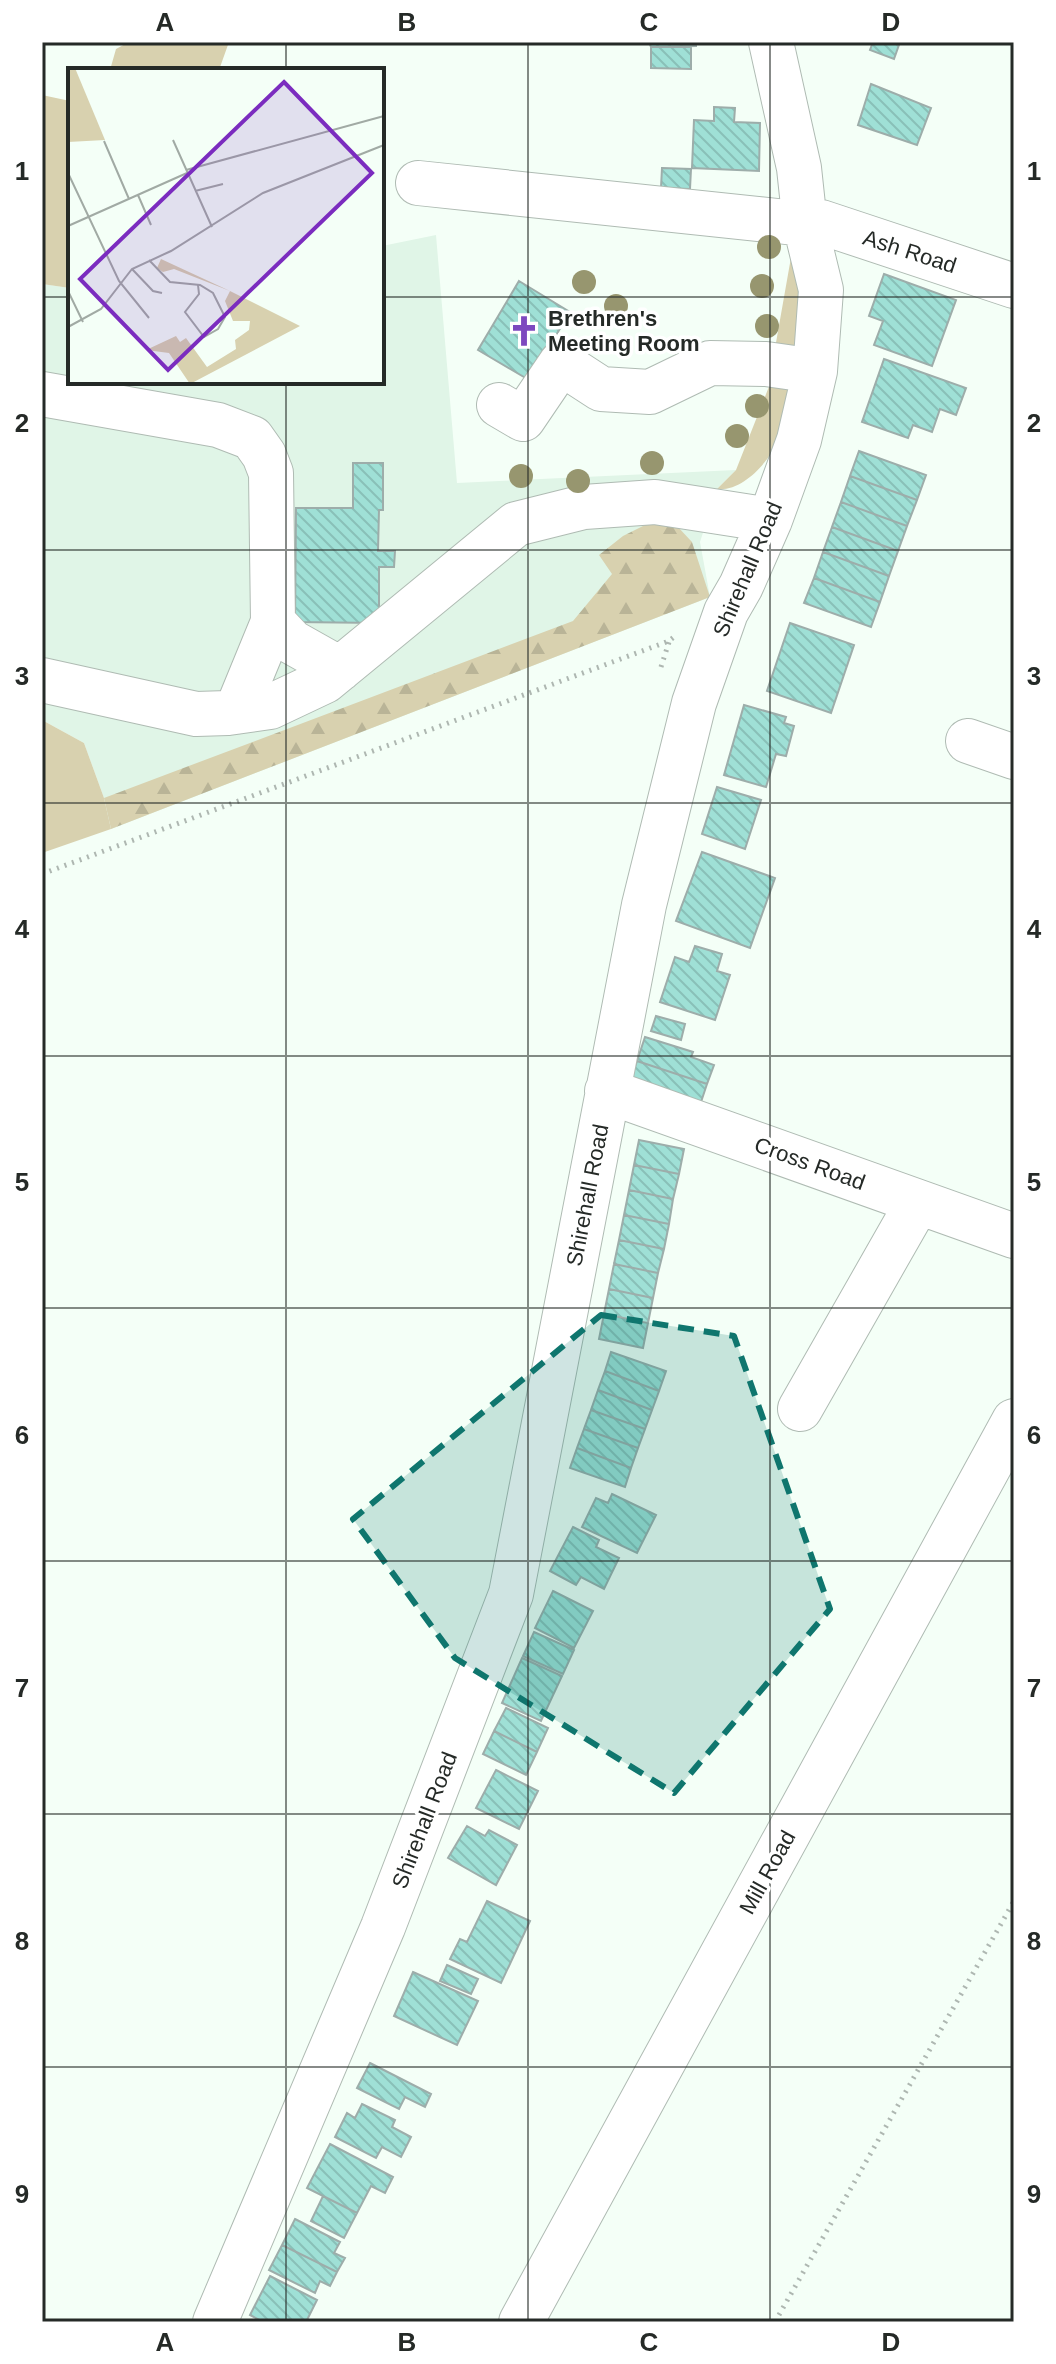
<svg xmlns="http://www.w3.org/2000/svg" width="1056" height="2364" font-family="Helvetica,sans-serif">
<defs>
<pattern id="forest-firs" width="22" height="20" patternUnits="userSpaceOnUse" patternTransform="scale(2)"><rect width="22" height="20" fill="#d8d1af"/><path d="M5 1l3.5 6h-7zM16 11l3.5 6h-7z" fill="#b9b497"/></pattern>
<pattern id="building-back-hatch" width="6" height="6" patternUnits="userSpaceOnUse" patternTransform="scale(2)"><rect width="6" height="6" fill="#9fe0d6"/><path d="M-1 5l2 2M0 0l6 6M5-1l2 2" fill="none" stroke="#89c0b8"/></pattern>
</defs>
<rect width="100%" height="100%" fill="#f4fff7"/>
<!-- built -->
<path fill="#e0f5e7" d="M 436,235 L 457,483 L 736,470 L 717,489 L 700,542 L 710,597 L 111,829 L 104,798 L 84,743 L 42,720 L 42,284 L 70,288 L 70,382 L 382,382 L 382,246 Z"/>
<!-- grass -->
<path fill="#d8d1af" d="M 129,42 L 229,42 L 219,70 L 110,70 L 116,49 Z
M 42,95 L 70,101 L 70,288 L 42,284 Z
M 796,229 L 804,357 L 774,354 Z
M 772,379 L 782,383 L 792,394 C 788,408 785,425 779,438 C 770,461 743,492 717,489 L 736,470 Z
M 42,720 L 84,743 L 104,798 L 111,829 L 42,853 Z"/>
<!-- forest -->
<path fill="url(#forest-firs)" d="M 657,519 L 677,526 L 692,542 L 710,597 L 111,829 L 104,798 L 573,621 L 612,574 L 599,555 L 623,536 Z"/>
<!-- building -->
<path fill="url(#building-back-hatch)" stroke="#9dadaa" stroke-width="2" d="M 649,42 L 696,42 L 696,46 L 651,47 Z
M 873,42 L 900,42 L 894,59 L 870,50 Z
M 651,47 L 691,47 L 691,69 L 651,68 Z
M 871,84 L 931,108 L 917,145 L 858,125 Z
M 714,107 L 735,108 L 734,122 L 760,123 L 759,171 L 692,168 L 694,120 L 714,121 Z
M 662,168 L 691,169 L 690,189 L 661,188 Z
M 884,274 L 956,300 L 932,366 L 874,345 L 883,321 L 869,316 Z
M 519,281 L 570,312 L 529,380 L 478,350 Z
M 884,359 L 966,388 L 956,415 L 940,409 L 932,432 L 913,425 L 908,438 L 862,422 Z
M 859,451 L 926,475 L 917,500 L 850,476 Z
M 353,463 L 383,463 L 383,510 L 379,510 L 378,551 L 395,551 L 394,567 L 379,567 L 379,623 L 295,622 L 296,508 L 353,508 Z
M 850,476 L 917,500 L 907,526 L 841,502 Z
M 841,502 L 907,526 L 898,551 L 832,527 Z
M 832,527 L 898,551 L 889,576 L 823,552 Z
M 823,552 L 889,576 L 880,602 L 814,578 Z
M 814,578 L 880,602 L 871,627 L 804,603 Z
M 790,623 L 854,645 L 831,713 L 767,691 Z
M 744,705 L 786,717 L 784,723 L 794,726 L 786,756 L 776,754 L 766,787 L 724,775 Z
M 717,787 L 761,800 L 745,849 L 702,834 Z
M 702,852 L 775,878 L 750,948 L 676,921 Z
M 695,946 L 722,954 L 717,971 L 730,975 L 715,1020 L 660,1002 L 675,957 L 689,962 Z
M 656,1016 L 685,1024 L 681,1040 L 651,1031 Z
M 645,1037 L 693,1052 L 691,1057 L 714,1065 L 707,1084 L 637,1061 Z
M 637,1061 L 707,1084 L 699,1108 L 629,1085 Z
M 639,1140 L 684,1149 L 679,1174 L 634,1165 Z
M 634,1165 L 679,1174 L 673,1199 L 629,1190 Z
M 629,1190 L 673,1199 L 669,1224 L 624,1215 Z
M 624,1215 L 669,1224 L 664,1249 L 619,1240 Z
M 619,1240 L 664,1249 L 658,1273 L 614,1264 Z
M 614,1264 L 658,1273 L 653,1298 L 609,1289 Z
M 609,1289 L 653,1298 L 648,1323 L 604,1314 Z
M 604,1314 L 648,1323 L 643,1348 L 599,1339 Z
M 611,1352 L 666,1371 L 659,1391 L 605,1371 Z
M 605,1371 L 659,1391 L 652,1410 L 598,1390 Z
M 598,1390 L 652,1410 L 645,1429 L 591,1410 Z
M 591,1410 L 645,1429 L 638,1448 L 584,1429 Z
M 584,1429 L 638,1448 L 631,1468 L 577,1448 Z
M 577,1448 L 631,1468 L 625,1487 L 570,1468 Z
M 612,1494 L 656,1515 L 637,1553 L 582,1527 L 596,1498 L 608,1503 Z
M 573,1527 L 599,1540 L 596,1547 L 619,1558 L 604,1589 L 581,1577 L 576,1585 L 550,1571 Z
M 553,1591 L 593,1611 L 574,1648 L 535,1628 Z
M 534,1632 L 574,1650 L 563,1674 L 523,1656 Z
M 522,1658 L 562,1676 L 541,1721 L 502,1703 Z
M 506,1708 L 548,1728 L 537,1752 L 494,1731 Z
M 494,1731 L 537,1752 L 526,1775 L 483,1754 Z
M 496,1770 L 538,1791 L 519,1829 L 476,1808 Z
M 467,1826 L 485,1836 L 489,1830 L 517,1845 L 496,1885 L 448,1858 Z
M 487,1901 L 530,1921 L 501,1983 L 450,1959 L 460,1939 L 467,1942 Z
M 447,1965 L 478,1979 L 471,1994 L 440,1981 Z
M 413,1972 L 478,2001 L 457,2045 L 394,2016 Z
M 370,2063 L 431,2094 L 425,2107 L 405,2097 L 399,2109 L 357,2088 Z
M 362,2104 L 395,2120 L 392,2127 L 411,2137 L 401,2157 L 382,2147 L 376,2158 L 335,2137 L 347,2113 L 355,2118 Z
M 330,2144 L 393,2177 L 385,2193 L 371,2186 L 357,2213 L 307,2188 Z
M 323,2196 L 357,2213 L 344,2238 L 311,2221 Z
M 295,2219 L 340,2242 L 334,2253 L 345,2258 L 337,2272 L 282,2245 Z
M 282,2245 L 337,2272 L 330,2286 L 320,2281 L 315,2293 L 269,2270 Z
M 270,2276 L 317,2300 L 306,2322 L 263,2322 L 250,2315 Z"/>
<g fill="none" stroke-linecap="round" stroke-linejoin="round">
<defs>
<path id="minor" d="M 418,183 L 805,224 L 821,222 L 1014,286
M 42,394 L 218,425 L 252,438 L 264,455 L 271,473 L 273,622 L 292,642 L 340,669
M 499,405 L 523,419 L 561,363 L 601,389 L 650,392 L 710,363 L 766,364 L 815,371
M 42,680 L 196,714 L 228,713 L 270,707 L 325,681 L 516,524 L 584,507 L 655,502 L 770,520
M 236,712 L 273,622
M 968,741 L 1014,757
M 607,1091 L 1014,1236
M 800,1409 L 918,1202
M 215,2322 L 383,1927 L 511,1594 L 644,905 L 694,703 L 726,612 L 741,586 L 770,520 L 799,440 L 815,371 L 821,290 L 805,224 L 799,168 L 771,42
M 521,2322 L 1014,1421"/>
</defs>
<!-- minor casing -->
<use href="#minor" stroke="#afbbb3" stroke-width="46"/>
<!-- path -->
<path stroke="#aeb7b1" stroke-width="5" stroke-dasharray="2 6" stroke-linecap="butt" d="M 661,667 L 669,642
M 42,874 L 669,641 L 674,637
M 775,2322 L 1014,1901"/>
<!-- minor -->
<use href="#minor" stroke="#fff" stroke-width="44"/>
</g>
<!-- trees -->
<g fill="#97966f">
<circle cx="769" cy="247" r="12"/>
<circle cx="584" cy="282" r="12"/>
<circle cx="762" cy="286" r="12"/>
<circle cx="616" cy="306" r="12"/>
<circle cx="767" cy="326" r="12"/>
<circle cx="757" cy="406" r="12"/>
<circle cx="737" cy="436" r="12"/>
<circle cx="652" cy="463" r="12"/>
<circle cx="521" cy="476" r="12"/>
<circle cx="578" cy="481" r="12"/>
</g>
<!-- marked area -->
<path fill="#0f766e" fill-opacity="0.2" stroke="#0f766e" stroke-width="6" stroke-dasharray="16 10" stroke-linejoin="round" d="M 601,1315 L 734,1336 L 830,1609 L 674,1793 L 455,1658 L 353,1519 Z"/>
<!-- grid -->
<path fill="none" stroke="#252a27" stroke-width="2" stroke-opacity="0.55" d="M 286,42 L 286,70M 528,42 L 528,2322M 770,42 L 770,2322M 42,297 L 70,297M 382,297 L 1014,297M 286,382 L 286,2322M 42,550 L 1014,550M 42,803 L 1014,803M 42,1056 L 1014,1056M 42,1308 L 1014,1308M 42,1561 L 1014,1561M 42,1814 L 1014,1814M 42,2067 L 1014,2067"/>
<!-- icons -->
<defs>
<symbol id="church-bare" viewBox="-9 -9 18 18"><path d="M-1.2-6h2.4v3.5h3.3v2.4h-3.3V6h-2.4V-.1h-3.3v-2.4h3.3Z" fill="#7d48bf" stroke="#fff" stroke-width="2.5" paint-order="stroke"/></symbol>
</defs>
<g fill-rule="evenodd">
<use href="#church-bare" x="502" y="309" width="44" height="44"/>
</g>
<g text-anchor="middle" stroke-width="7" stroke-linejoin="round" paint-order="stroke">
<!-- street labels -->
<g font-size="22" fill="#252a27" stroke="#fff">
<text transform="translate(910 251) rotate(18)" y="8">Ash Road</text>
<text transform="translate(747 569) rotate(-67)" y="8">Shirehall Road</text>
<text transform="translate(810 1163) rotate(20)" y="8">Cross Road</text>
<text transform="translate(587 1195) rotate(-79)" y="8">Shirehall Road</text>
<text transform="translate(424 1820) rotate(-69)" y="8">Shirehall Road</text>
<text transform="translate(767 1872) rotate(-61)" y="8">Mill Road</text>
</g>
<!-- poi labels -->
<g font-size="22" font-weight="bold" fill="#252a27" stroke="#fff" text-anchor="start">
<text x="548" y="326">Brethren's<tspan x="548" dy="25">Meeting Room</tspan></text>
</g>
</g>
<!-- overview -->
<g transform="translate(68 68)">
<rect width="316" height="316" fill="#f4fff7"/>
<path d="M 162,223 L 232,258 L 122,316 L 101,285 L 78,282 L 108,268 L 112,274 L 118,270 L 139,299 L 168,281 L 167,272 L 181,262 L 182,253 L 165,253 L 157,233 Z" fill="#d8d1af"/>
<path d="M 93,191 L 162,223 L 106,201 L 95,204 L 89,200 Z" fill="#d8d1af"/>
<path d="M 0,0 L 7,0 L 37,72 L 0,74 Z" fill="#d8d1af"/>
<path fill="none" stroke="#a1aaa4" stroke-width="2" d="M 105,72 L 144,159M 36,73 L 61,131M 118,102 L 316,48M 0,105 L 51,213 L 81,250M 127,123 L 155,116M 70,127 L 83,157M 0,158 L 119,105M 81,192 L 102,214 L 132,217 L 145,225 L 157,249 L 150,261 L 136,269 L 117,244 L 131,226 L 130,217M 64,201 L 85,223 L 94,225M 0,223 L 15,254M 0,259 L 33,241 L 64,201 L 103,183 L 195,125 L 316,77"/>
<path fill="#7b2cbf" fill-opacity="0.15" stroke="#7b2cbf" stroke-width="4" d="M 216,14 L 304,105 L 100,302 L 12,211 Z"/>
<rect width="316" height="316" fill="none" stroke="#252a27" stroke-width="4"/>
</g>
<!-- border -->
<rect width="1056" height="2364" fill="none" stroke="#ffffff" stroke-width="88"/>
<rect x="44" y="44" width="968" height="2276" fill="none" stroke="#252a27" stroke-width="3"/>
<g font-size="26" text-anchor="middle" font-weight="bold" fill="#252a27">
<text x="165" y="31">A</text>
<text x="407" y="31">B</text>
<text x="649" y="31">C</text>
<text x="891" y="31">D</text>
<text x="22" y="180">1</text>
<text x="1034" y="180">1</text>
<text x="22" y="432">2</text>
<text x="1034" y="432">2</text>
<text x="22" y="685">3</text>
<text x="1034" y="685">3</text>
<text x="22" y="938">4</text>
<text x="1034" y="938">4</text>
<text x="22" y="1191">5</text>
<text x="1034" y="1191">5</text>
<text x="22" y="1444">6</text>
<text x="1034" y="1444">6</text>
<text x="22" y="1697">7</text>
<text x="1034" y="1697">7</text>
<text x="22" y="1950">8</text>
<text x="1034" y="1950">8</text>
<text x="22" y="2203">9</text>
<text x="1034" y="2203">9</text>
<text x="165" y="2351">A</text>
<text x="407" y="2351">B</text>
<text x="649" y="2351">C</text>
<text x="891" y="2351">D</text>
</g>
</svg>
